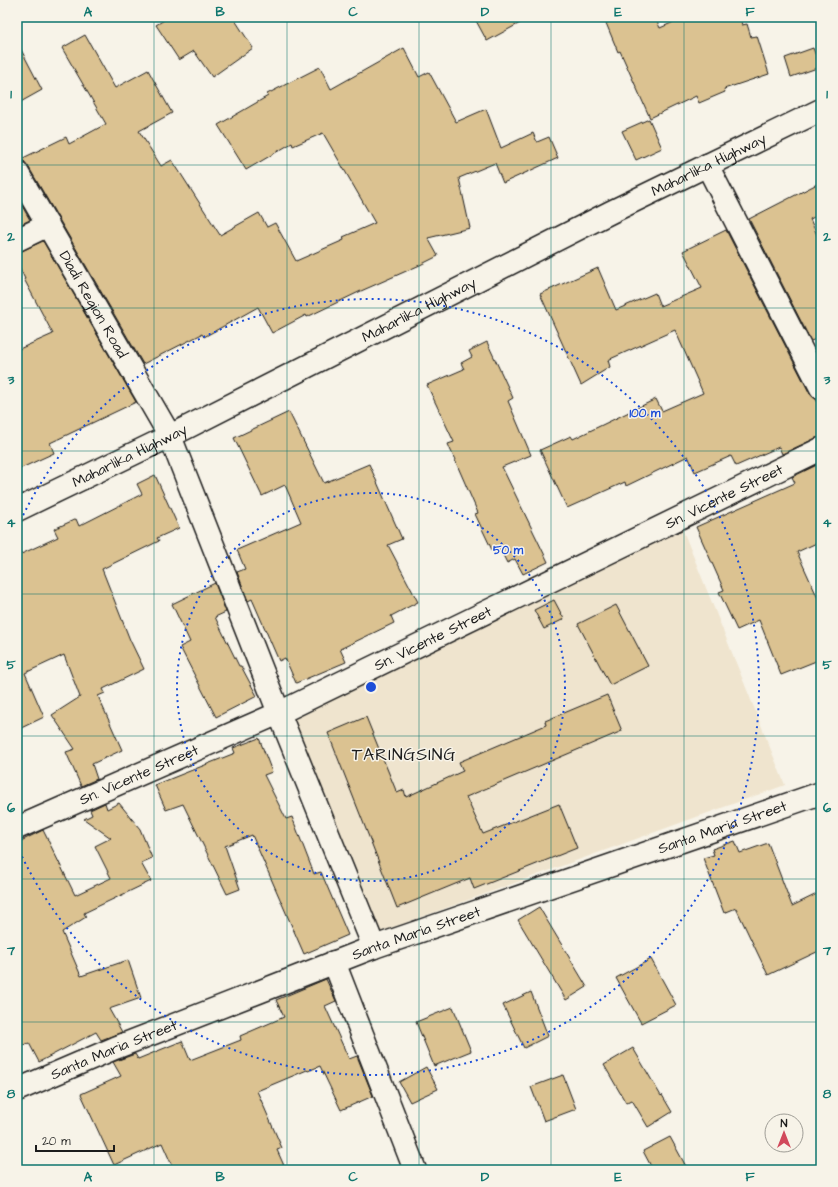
<svg xmlns="http://www.w3.org/2000/svg" width="838" height="1187" font-family="'Architects Daughter',sans-serif">
<rect width="100%" height="100%" fill="#f7f3e8"/>
<filter id="ink" filterUnits="userSpaceOnUse"><feTurbulence type="fractalNoise" baseFrequency=".025" numOctaves="2"/><feDisplacementMap in="SourceGraphic" scale="8" xChannelSelector="R" yChannelSelector="G"/><feConvolveMatrix kernelMatrix="1 2 1 2 8 2 1 2 1" color-interpolation-filters="sRGB"/></filter>
<g filter="url(#ink)">
<!-- built -->
<path fill="#efe4ce" d="M 682,528 L 785,785 L 380,932 L 290,716 Z"/>
<!-- building -->
<path fill="#dbc291" stroke="#1c1c1c" d="M 169,17 L 233,17 L 253,48 L 212,77 L 194,51 L 179,60 L 156,25 Z
M 474,17 L 531,17 L 487,41 Z
M 619,17 L 655,17 L 660,28 L 685,17 L 740,17 L 742,25 L 747,24 L 751,37 L 757,36 L 769,74 L 724,89 L 725,92 L 699,103 L 696,96 L 650,118 L 620,51 L 618,52 L 606,23 Z
M 85,35 L 115,88 L 148,70 L 172,113 L 139,131 L 161,166 L 172,160 L 220,235 L 259,213 L 267,227 L 275,223 L 296,261 L 344,240 L 343,237 L 375,223 L 323,133 L 293,146 L 292,143 L 246,170 L 218,125 L 268,96 L 267,94 L 320,67 L 331,89 L 404,48 L 419,77 L 429,72 L 456,122 L 486,109 L 501,148 L 533,133 L 537,142 L 549,137 L 558,158 L 503,183 L 495,163 L 459,178 L 470,228 L 428,238 L 438,256 L 420,265 L 361,291 L 307,317 L 306,315 L 272,333 L 258,307 L 204,337 L 202,334 L 143,364 L 28,166 L 24,161 L 19,160 L 66,137 L 69,144 L 106,124 L 62,48 Z
M 17,42 L 42,90 L 17,104 Z
M 813,48 L 820,67 L 791,77 L 785,58 Z
M 649,119 L 662,148 L 636,160 L 622,131 Z
M 821,182 L 821,214 L 810,219 L 821,244 L 821,337 L 811,341 L 749,219 Z
M 17,197 L 30,220 L 17,226 Z
M 726,230 L 810,394 L 816,399 L 821,409 L 821,437 L 816,438 L 782,454 L 779,447 L 736,466 L 731,456 L 695,472 L 688,456 L 626,486 L 625,482 L 567,508 L 540,450 L 571,436 L 573,439 L 656,399 L 662,411 L 703,393 L 675,330 L 608,360 L 610,367 L 581,385 L 540,294 L 598,268 L 616,310 L 655,293 L 660,306 L 702,288 L 683,251 Z
M 43,241 L 136,402 L 50,443 L 54,453 L 17,470 L 17,350 L 53,334 L 24,279 L 25,279 L 17,262 L 17,252 L 22,251 Z
M 487,342 L 513,398 L 508,401 L 531,455 L 502,467 L 548,562 L 523,574 L 515,559 L 507,563 L 500,549 L 493,552 L 475,514 L 478,513 L 448,444 L 454,442 L 427,385 L 464,369 L 461,363 L 472,357 L 469,351 Z
M 289,412 L 324,483 L 369,464 L 402,539 L 388,545 L 418,602 L 391,616 L 394,623 L 340,649 L 346,662 L 296,683 L 285,658 L 279,661 L 252,599 L 248,601 L 237,572 L 245,569 L 237,550 L 301,522 L 285,485 L 262,496 L 234,438 Z
M 821,463 L 821,541 L 797,552 L 821,605 L 821,659 L 781,675 L 759,620 L 737,630 L 719,592 L 724,590 L 696,527 L 795,483 L 792,477 Z
M 155,475 L 179,528 L 157,538 L 159,541 L 102,569 L 130,640 L 144,669 L 103,689 L 105,693 L 98,696 L 122,750 L 92,764 L 97,779 L 81,786 L 66,752 L 75,749 L 52,715 L 80,697 L 64,655 L 25,673 L 44,717 L 17,730 L 17,556 L 58,537 L 54,529 L 76,519 L 79,526 L 142,494 L 137,484 Z
M 215,583 L 226,612 L 215,617 L 239,666 L 241,666 L 257,696 L 216,717 L 180,647 L 190,642 L 172,604 Z
M 554,600 L 564,619 L 544,629 L 534,610 Z
M 616,605 L 648,666 L 610,685 L 578,624 Z
M 607,695 L 622,731 L 466,797 L 483,834 L 559,804 L 577,848 L 474,889 L 470,878 L 397,908 L 328,733 L 366,717 L 397,793 L 404,790 L 406,797 L 463,771 L 459,762 L 546,725 L 545,721 Z
M 259,738 L 272,772 L 264,775 L 286,819 L 292,817 L 314,874 L 321,872 L 348,935 L 304,954 L 252,835 L 225,846 L 240,889 L 227,894 L 183,804 L 166,810 L 155,785 L 235,753 L 233,748 Z
M 105,803 L 107,809 L 119,803 L 140,829 L 152,858 L 141,863 L 151,881 L 84,913 L 86,917 L 62,932 L 81,976 L 128,960 L 141,998 L 109,1009 L 122,1032 L 101,1040 L 96,1032 L 39,1062 L 29,1043 L 17,1048 L 17,843 L 43,830 L 75,895 L 111,878 L 95,846 L 111,838 L 84,819 L 92,815 L 90,810 Z
M 735,841 L 740,853 L 768,843 L 792,906 L 821,892 L 821,950 L 768,975 L 736,908 L 724,913 L 703,858 L 714,855 L 712,849 Z
M 539,907 L 587,987 L 566,1000 L 518,920 Z
M 651,959 L 676,1005 L 641,1023 L 616,978 Z
M 326,979 L 336,1001 L 325,1006 L 349,1059 L 357,1056 L 373,1096 L 341,1110 L 320,1066 L 308,1071 L 307,1070 L 257,1091 L 282,1148 L 277,1150 L 286,1170 L 174,1170 L 162,1143 L 114,1165 L 81,1094 L 121,1076 L 113,1062 L 135,1054 L 138,1059 L 182,1041 L 190,1060 L 241,1040 L 240,1036 L 284,1017 L 276,1000 Z
M 531,992 L 548,1036 L 524,1048 L 503,1005 Z
M 453,1007 L 471,1051 L 434,1066 L 416,1022 Z
M 633,1048 L 661,1096 L 662,1095 L 672,1112 L 648,1127 L 632,1100 L 626,1103 L 604,1065 Z
M 426,1067 L 438,1089 L 410,1102 L 399,1082 Z
M 563,1075 L 576,1109 L 544,1121 L 531,1087 Z
M 670,1137 L 688,1170 L 653,1170 L 643,1151 Z"/>
<g fill="none" stroke-linecap="round" stroke-linejoin="round">
<defs>
<g id="minor">
<path d="M 707,165 L 821,388"/>
<path d="M 17,240 L 48,225"/>
<path d="M 170,436 L 279,713 L 374,947"/>
<path id="s1" d="M 17,828 L 279,713 L 821,449"/>
<path d="M 334,962 L 415,1170"/>
<path id="s2" d="M 17,1090 L 115,1048 L 374,947 L 821,793"/>
</g>
<g id="secondary">
<path id="s3" d="M 17,172 L 170,436"/>
</g>
<g id="trunk">
<path id="s4" d="M 17,510 L 170,436 L 611,212 L 821,110"/>
</g>
</defs>
<!-- minor casing -->
<use href="#minor" stroke="#1c1c1c" stroke-width="25"/>
<!-- secondary casing -->
<use href="#secondary" stroke="#1c1c1c" stroke-width="25"/>
<!-- trunk casing -->
<use href="#trunk" stroke="#1c1c1c" stroke-width="25"/>
<!-- minor -->
<use href="#minor" stroke="#f7f3e8" stroke-width="22"/>
<!-- secondary -->
<use href="#secondary" stroke="#f7f3e8" stroke-width="22"/>
<!-- trunk -->
<use href="#trunk" stroke="#f7f3e8" stroke-width="22"/>
</g>
</g>
<!-- grid -->
<path fill="none" stroke="#0f766e" stroke-width="1" stroke-opacity="0.55" d="M 154,17 L 154,1170M 287,17 L 287,1170M 419,17 L 419,1170M 551,17 L 551,1170M 684,17 L 684,1170M 17,165 L 821,165M 17,308 L 821,308M 17,451 L 821,451M 17,594 L 821,594M 17,736 L 821,736M 17,879 L 821,879M 17,1022 L 821,1022"/>
<!-- distance rings -->
<g fill="none" stroke="#1d4ed8" stroke-width="2" stroke-dasharray="2 4">
<circle cx="371" cy="687" r="194"/>
<path d="M18 526A388 388 0 1 1 18 848"/>
</g>
<g text-anchor="middle" stroke-width="3" stroke-linejoin="round" paint-order="stroke">
<!-- street labels -->
<g font-size="15" fill="#1c1c1c" stroke="#f7f3e8">
<text dy="5" stroke="none"><textPath href="#s4" startOffset="773">Maharlika Highway</textPath></text>
<text dy="5" stroke="none"><textPath href="#s3" startOffset="153">Diadi Region Road</textPath></text>
<text dy="5" stroke="none"><textPath href="#s4" startOffset="449">Maharlika Highway</textPath></text>
<text dy="5" stroke="none"><textPath href="#s4" startOffset="125">Maharlika Highway</textPath></text>
<text dy="5" stroke="none"><textPath href="#s1" startOffset="781">Sn. Vicente Street</textPath></text>
<text dy="5" stroke="none"><textPath href="#s1" startOffset="457">Sn. Vicente Street</textPath></text>
<text dy="5" stroke="none"><textPath href="#s1" startOffset="133">Sn. Vicente Street</textPath></text>
<text dy="5" stroke="none"><textPath href="#s2" startOffset="753">Santa Maria Street</textPath></text>
<text dy="5" stroke="none"><textPath href="#s2" startOffset="429">Santa Maria Street</textPath></text>
<text dy="5" stroke="none"><textPath href="#s2" startOffset="105">Santa Maria Street</textPath></text>
</g>
<!-- quarter labels -->
<g font-size="17" letter-spacing="1" fill="#1c1c1c" stroke="#f7f3e8">
<text x="404" y="760">TARINGSING</text>
</g>
</g>
<circle cx="371" cy="687" r="6" fill="#1d4ed8" stroke="#f7f3e8" stroke-width="2"/>
<g font-size="12" text-anchor="middle" font-weight="bold" fill="#1d4ed8" stroke="#f7f3e8" stroke-width="3" stroke-linejoin="round" paint-order="stroke">
<text x="645" y="417">100 m</text>
<text x="508" y="554">50 m</text>
</g>
<!-- margin -->
<rect width="838" height="1187" fill="none" stroke="#f7f3e8" stroke-width="44"/>
<!-- north arrow -->
<g transform="translate(784 1133)"><circle r="19" fill="#f7f3e8" stroke="#9f9d96"/>
<path d="M0-3L7 15L0 10L-7 15Z" fill="#d1495b"/>
<text y="-6" font-size="11" font-weight="bold" text-anchor="middle" fill="#1c1c1c">N</text>
</g>
<!-- scale -->
<path d="M36 1145v6h78v-6" fill="none" stroke="#1c1c1c" stroke-width="2"/>
<text x="42" y="1145" font-size="12" fill="#1c1c1c" stroke="#f7f3e8" stroke-width="3" paint-order="stroke">20 m</text>
<rect x="22" y="22" width="794" height="1143" fill="none" stroke="#0f766e" stroke-width="1.5"/>
<g font-size="13" text-anchor="middle" font-weight="bold" fill="#0f766e">
<text x="88" y="16">A</text>
<text x="220" y="16">B</text>
<text x="353" y="16">C</text>
<text x="485" y="16">D</text>
<text x="618" y="16">E</text>
<text x="750" y="16">F</text>
<text x="11" y="98">1</text>
<text x="827" y="98">1</text>
<text x="11" y="241">2</text>
<text x="827" y="241">2</text>
<text x="11" y="384">3</text>
<text x="827" y="384">3</text>
<text x="11" y="527">4</text>
<text x="827" y="527">4</text>
<text x="11" y="669">5</text>
<text x="827" y="669">5</text>
<text x="11" y="812">6</text>
<text x="827" y="812">6</text>
<text x="11" y="955">7</text>
<text x="827" y="955">7</text>
<text x="11" y="1098">8</text>
<text x="827" y="1098">8</text>
<text x="88" y="1181">A</text>
<text x="220" y="1181">B</text>
<text x="353" y="1181">C</text>
<text x="485" y="1181">D</text>
<text x="618" y="1181">E</text>
<text x="750" y="1181">F</text>
</g>
</svg>
